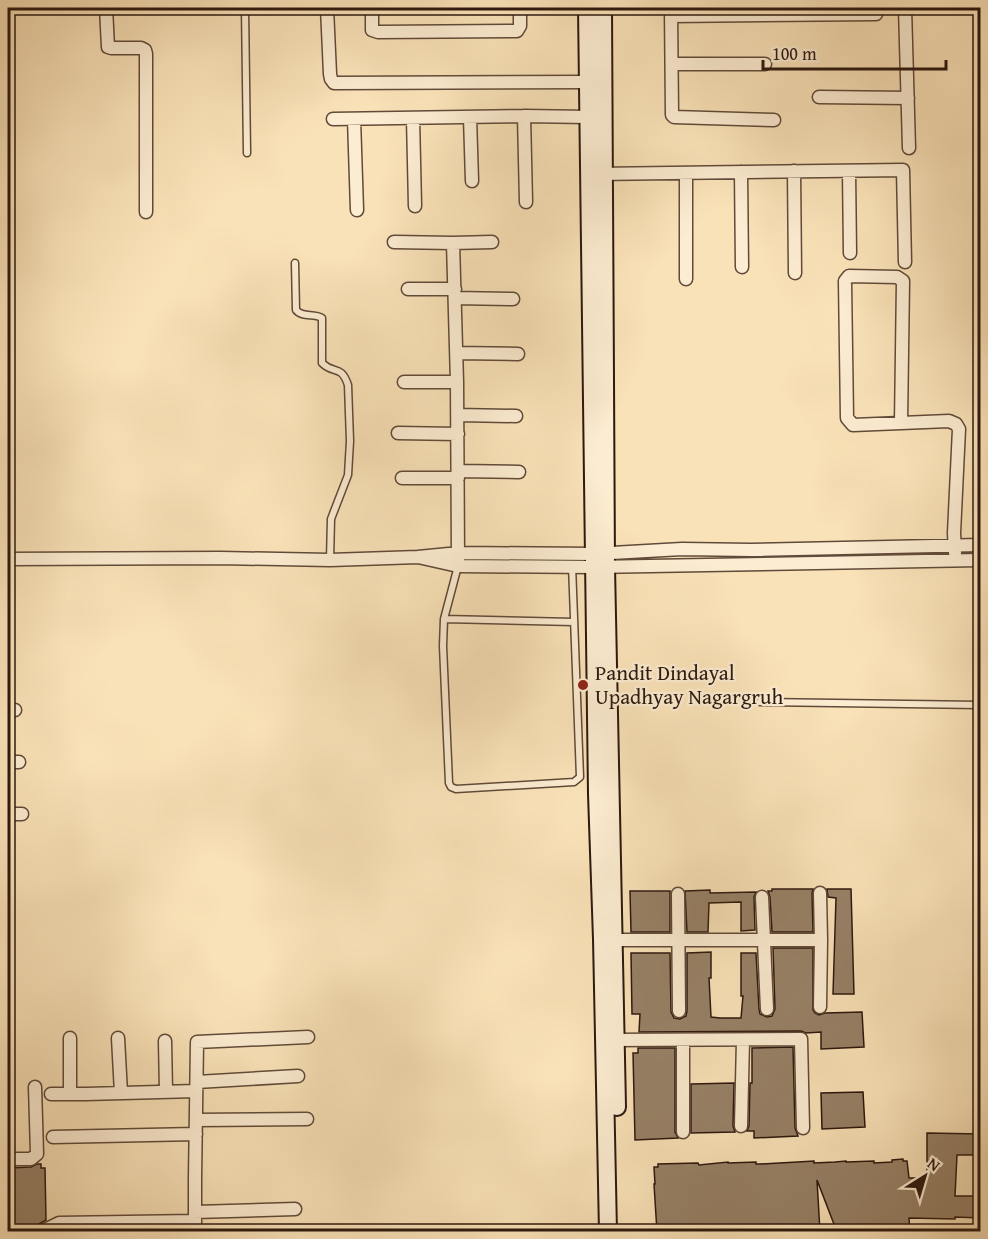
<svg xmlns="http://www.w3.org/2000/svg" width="988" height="1239" font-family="'Gentium Book Plus',serif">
<rect width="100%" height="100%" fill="#fae2b8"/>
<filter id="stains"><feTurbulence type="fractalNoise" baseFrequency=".00333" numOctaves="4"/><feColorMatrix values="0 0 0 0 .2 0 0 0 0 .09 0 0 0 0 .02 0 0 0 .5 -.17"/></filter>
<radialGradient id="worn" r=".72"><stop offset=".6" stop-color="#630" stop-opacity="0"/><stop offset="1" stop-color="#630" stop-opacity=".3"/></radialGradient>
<!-- building -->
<path fill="#978167" stroke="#2c180f" stroke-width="1.5" d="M 772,889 L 813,889 L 812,893 L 813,932 L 772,932 L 770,897 L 768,891 L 772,891 Z
M 827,889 L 851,889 L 854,994 L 833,994 L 836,898 L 828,897 Z
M 710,890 L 710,893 L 756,892 L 754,897 L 755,930 L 741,931 L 741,902 L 709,903 L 708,932 L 687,932 L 685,891 Z
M 630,891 L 670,891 L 670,932 L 631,932 Z
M 773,948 L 813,948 L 813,1010 L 815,1013 L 819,1015 L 825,1013 L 862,1012 L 864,1047 L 821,1049 L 821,1032 L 806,1033 L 801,1031 L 639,1032 L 640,1014 L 632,1014 L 631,953 L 670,953 L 671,1012 L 674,1018 L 680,1019 L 686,1016 L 687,1011 L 687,953 L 711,952 L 711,978 L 709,978 L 711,1017 L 720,1018 L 741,1018 L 743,996 L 741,996 L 741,953 L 756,953 L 759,1009 L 760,1014 L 767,1017 L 772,1016 L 775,1009 Z
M 793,1047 L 795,1128 L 798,1136 L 754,1138 L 754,1131 L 747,1131 L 749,1126 L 750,1083 L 752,1083 L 752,1048 Z
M 638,1048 L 675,1048 L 675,1132 L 678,1138 L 635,1140 L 633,1053 L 638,1053 Z
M 734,1083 L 733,1126 L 735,1132 L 691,1133 L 691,1084 Z
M 863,1092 L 865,1127 L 822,1129 L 821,1093 Z
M 927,1133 L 981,1134 L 981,1155 L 957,1155 L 955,1196 L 981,1196 L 981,1218 L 955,1217 L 955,1219 L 909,1218 L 910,1232 L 837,1232 L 817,1180 L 820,1232 L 657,1232 L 654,1184 L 655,1184 L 654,1167 L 658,1167 L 658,1164 L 698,1163 L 699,1165 L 728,1162 L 728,1163 L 756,1162 L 756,1164 L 760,1164 L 814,1161 L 814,1163 L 835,1162 L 846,1161 L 846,1162 L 874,1161 L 874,1163 L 892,1162 L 892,1160 L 903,1159 L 903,1161 L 907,1161 L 909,1178 L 927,1178 Z
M 37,1164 L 41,1164 L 41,1168 L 45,1168 L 46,1220 L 37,1225 L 33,1232 L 8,1232 L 8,1168 L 31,1167 Z"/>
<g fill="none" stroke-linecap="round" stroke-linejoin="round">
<defs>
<path id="lane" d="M 245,8 L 247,153
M 295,263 L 296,310 C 302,318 314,313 322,318 L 322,363 C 334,375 341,364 348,385 L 350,441 L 348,475 L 331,519 L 330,560
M 458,566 L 444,619 L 443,646 L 449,783 L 451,787 L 456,789 L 574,782 L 580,777 L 572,565
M 444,619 L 574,622
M 760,702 L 980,705"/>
<path id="street" d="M 106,8 L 108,47 L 111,48 L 141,48 L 145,50 L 146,54 L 146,212
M 327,8 L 330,74 L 331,79 L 334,83 L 588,82
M 372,8 L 372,30 L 378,32 L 517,31 L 520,26 L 520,8
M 671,8 L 672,115 L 674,117 L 774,120
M 905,8 L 909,148
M 672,16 L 876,14 L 876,8
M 672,64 L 765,64
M 819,97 L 908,98
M 524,116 L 526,202
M 470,117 L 472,181
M 413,118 L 415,206
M 333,119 L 524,116 L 588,117
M 354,119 L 357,210
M 794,171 L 795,273
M 849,171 L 850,253
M 741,172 L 742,267
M 686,173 L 686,279
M 597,174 L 903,170 L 905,262
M 394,242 L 453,243 L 457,382 L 458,560
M 453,243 L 492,242
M 408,289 L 455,289
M 455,298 L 513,299
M 457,353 L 518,354
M 404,382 L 457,382
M 458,415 L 516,416
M 901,423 L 903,281 L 897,277 L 849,276 L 845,281 L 847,418 L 853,425 L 949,421 L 956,424 L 959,429 L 954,533 L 955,553
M 398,433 L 458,434
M 458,471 L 519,472
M 402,478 L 458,478
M 980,545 L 751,550 L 682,549 L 594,554 L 459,553 L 418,557 L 458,566 L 593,567 L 980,560
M 8,559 L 220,558 L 330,560 L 418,557
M 8,710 L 15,710
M 8,762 L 19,762
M 8,814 L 22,814
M 678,894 L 679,1011
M 762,897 L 767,1009
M 606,940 L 821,940
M 820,1007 L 821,940 L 820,893
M 118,1038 L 121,1093
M 608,1040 L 801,1039 L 803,1128
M 165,1041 L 166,1092
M 197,1082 L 298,1076
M 51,1094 L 86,1094 L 196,1091
M 70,1094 L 70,1038
M 196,1120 L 307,1119
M 741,1126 L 743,1040
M 683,1132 L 683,1040
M 53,1137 L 196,1134
M 8,1159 L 31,1159 L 37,1154 L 35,1087
M 195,1212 L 295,1209
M 41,1232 L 59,1223 L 195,1221
M 195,1232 L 195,1178 L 197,1042 L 308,1037"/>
<path id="secondary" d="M 587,8 L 597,794 L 602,939 L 608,1232
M 603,8 L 606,567 L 617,1107"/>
</defs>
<!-- lane casing -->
<use href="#lane" stroke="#604a39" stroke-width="9"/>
<!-- street casing -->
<use href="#street" stroke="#604a39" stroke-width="15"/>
<!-- secondary casing -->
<use href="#secondary" stroke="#2c180f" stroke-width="20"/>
<!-- lane -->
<use href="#lane" stroke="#fcecd1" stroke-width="6"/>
<!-- street -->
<use href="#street" stroke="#fcecd1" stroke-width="12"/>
<!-- secondary -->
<use href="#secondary" stroke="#fcecd1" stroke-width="16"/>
</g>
<!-- markers -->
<circle fill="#8f2418" stroke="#fcecd1" stroke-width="2" cx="583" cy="685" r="6"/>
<g text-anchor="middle" stroke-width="4.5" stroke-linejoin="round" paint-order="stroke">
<!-- poi labels -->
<g font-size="21" fill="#2c180f" stroke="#fcecd1" text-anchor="start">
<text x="595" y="680">Pandit Dindayal<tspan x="595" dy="24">Upadhyay Nagargruh</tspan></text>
</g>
</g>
<!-- margin -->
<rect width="988" height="1239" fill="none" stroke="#fae2b8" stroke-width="30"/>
<rect x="9" y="9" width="970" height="1221" fill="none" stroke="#2c180f" stroke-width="3"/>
<rect x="15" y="15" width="958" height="1209" fill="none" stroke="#2c180f" stroke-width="1.5"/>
<!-- north arrow -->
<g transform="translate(925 1176) rotate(37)" stroke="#fcecd1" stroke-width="4.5" paint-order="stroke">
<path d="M0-4.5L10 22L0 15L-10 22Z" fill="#2c180f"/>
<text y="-9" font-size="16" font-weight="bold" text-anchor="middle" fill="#2c180f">N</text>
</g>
<!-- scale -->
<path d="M763 60v9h183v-9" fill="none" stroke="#2c180f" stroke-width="3"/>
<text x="772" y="60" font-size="18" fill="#2c180f" stroke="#fcecd1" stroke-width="4.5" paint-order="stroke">100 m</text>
<rect width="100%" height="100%" filter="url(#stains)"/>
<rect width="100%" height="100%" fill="url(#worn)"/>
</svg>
